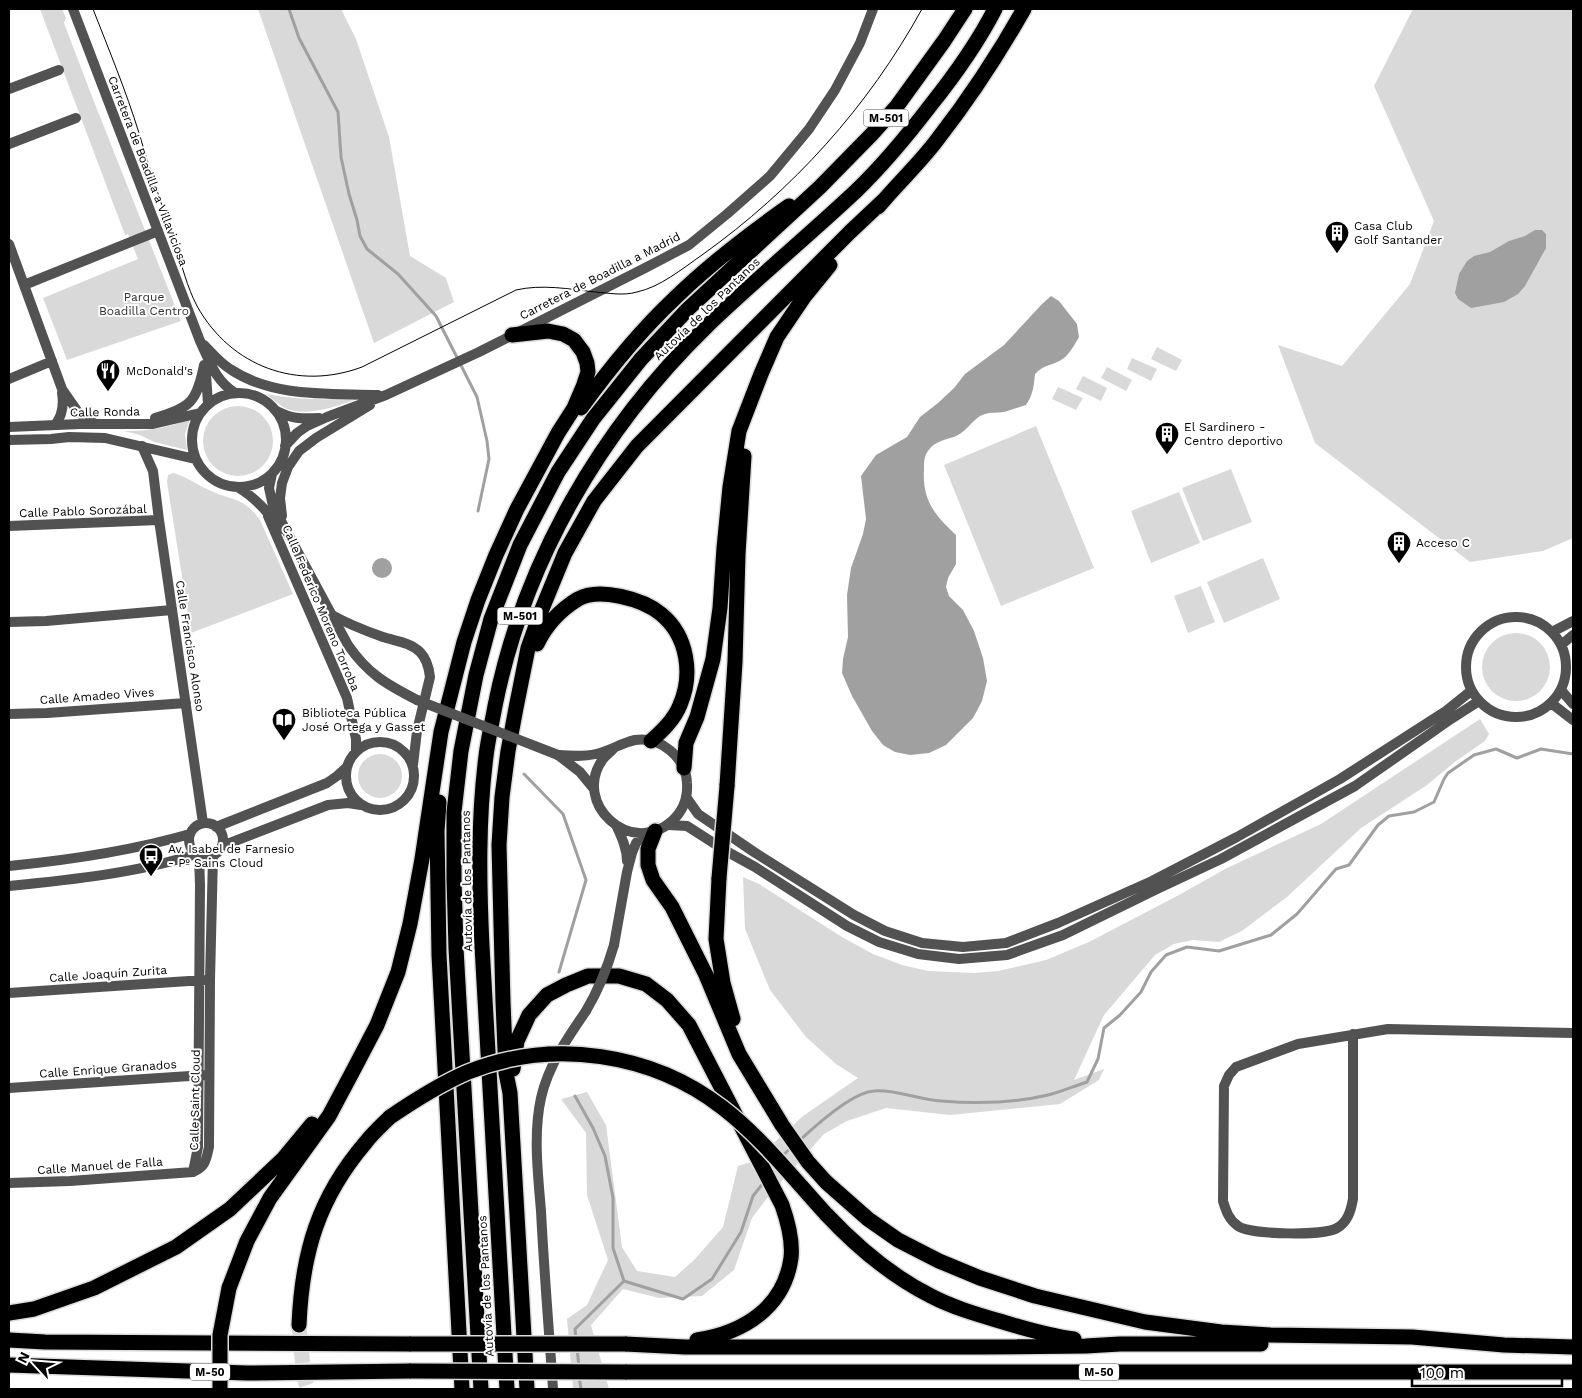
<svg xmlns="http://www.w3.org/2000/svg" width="1582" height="1398" font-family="'Work Sans',sans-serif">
<rect width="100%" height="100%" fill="#fff"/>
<!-- green -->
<path fill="#d9d9d9" d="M 40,9 L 62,9 L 66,18 L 64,23 L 91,94 L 181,321 L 67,360 L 43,298 L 138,259 L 128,234 L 125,235 Z
M 258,9 L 341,9 L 356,39 L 389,137 L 410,256 L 446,278 L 454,302 L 374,343 Z
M 1413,9 L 1573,9 L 1573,538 L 1543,551 L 1470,562 L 1315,443 L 1278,345 L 1342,366 L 1410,284 L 1434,221 L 1374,86 Z
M 1157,347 L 1182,360 L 1176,371 L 1151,359 Z
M 1132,358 L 1157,369 L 1151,381 L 1127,369 Z
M 1107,367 L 1132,380 L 1126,391 L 1101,378 Z
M 1083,376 L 1107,388 L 1101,401 L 1076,389 Z
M 1058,387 L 1083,398 L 1076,410 L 1052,399 Z
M 266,394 C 298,400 329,400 361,398 C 339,405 308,418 285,408 C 278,404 272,399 266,394 Z
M203 441a35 35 0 1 1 70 0a35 35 0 1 1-70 0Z
M 190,419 L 185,434 L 187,450 L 154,442 L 140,435 L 124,431 C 148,431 168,428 190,419 Z
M 1036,426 L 1094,568 L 1001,606 L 944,465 Z
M 1231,469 L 1252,522 L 1203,541 L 1182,488 Z
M 173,473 C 186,476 197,485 209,490 C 232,501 244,497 260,520 L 293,594 L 191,633 L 167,482 L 168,475 Z
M 1179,492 L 1200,543 L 1151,563 L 1131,511 Z
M 1263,558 L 1280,599 L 1224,623 L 1207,582 Z
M 1201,586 L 1215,622 L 1188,633 L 1174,596 Z
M1482 667a34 34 0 1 1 68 0a34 34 0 1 1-68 0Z
M 1480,719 L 1489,734 L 1485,741 L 1456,761 L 1427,785 L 1361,828 L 1287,897 L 1242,931 L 1219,942 L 1193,940 L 1174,944 L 1155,955 L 1104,1015 L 1074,1080 L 1104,1069 L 1099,1080 L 1060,1104 L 950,1115 L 886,1108 L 847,1121 L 824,1134 L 771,1193 L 752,1218 L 734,1270 L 702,1296 L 659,1298 L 623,1289 L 591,1325 L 609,1389 L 573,1389 L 567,1319 L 587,1305 L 608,1260 L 587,1195 L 586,1133 L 561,1099 L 587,1092 L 606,1125 L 622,1247 L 637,1271 L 675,1277 L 695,1259 L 723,1227 L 738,1166 L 754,1161 L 803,1116 L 858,1078 L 836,1064 L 806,1037 L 770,990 L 745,929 L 743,877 L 759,884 L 842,937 L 873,954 L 902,965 L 928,971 L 974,973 L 998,971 L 1046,960 L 1089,942 L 1177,896 L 1227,868 L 1321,824 Z
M358 776a22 22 0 1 1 44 0a22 22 0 1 1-44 0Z"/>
<!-- water -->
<path fill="#a0a0a0" d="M 1535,230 L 1542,230 L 1546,234 L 1546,248 L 1525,286 L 1518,294 L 1504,302 L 1471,308 L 1458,299 L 1455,293 L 1459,274 L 1467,261 L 1474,256 L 1490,252 L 1509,241 L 1525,236 Z
M 1051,296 L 1059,301 L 1077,324 L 1079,337 C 1075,344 1070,353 1064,358 C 1054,366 1045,363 1035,374 C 1034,385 1033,395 1026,405 C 1019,407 1012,410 1004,412 C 998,413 991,412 985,414 C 974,417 968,430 958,435 C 948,440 935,440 928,451 C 924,456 924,463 924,469 C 922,501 935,515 956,535 L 956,564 L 948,578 L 946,587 L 949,596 L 963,610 L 974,631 L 983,658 L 987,681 L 982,701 L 973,718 L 946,745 L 929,753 L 910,755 L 895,752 L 883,745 L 872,731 L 852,696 L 842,673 L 843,659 L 848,637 L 847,595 L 851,568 L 863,534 L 866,519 L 861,476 L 876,455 L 907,437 L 920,417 L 938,403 L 954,388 L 965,374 L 1004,345 L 1042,304 Z
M372 568a10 10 0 1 1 20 0a10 10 0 1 1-20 0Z"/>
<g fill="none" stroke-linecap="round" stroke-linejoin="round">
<!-- stream -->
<path stroke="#a0a0a0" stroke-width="3" d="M 289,9 L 299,38 L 338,112 L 341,157 L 349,194 L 357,220 L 360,236 L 367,249 L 398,274 L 436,316 L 477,397 L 487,441 L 489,459 L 478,511
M 524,774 L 563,814 L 586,880 L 559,972
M 575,1096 L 593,1128 L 605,1156 L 613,1198 L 613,1248 L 624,1281 L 575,1329 L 576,1340
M 799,1141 C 814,1127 853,1092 874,1091 C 895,1089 920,1100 941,1101 C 976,1104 1014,1103 1048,1095 C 1061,1092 1074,1086 1087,1082 L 1098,1059 L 1104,1028 L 1120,1015 L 1141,992 L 1151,972 L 1166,955 L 1187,947 L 1219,951 L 1271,935 L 1297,914 L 1336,869 L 1349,865 L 1378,825 L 1389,816 L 1414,812 L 1434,802 L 1444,779 L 1448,773 L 1474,755 L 1496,749 L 1517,758 L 1541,749 L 1573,754
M 782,1156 L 792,1147
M 624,1281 L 683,1299 L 712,1279 L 741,1232 L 753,1196 L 764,1182
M 577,1348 L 579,1367
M 579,1376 L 581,1389"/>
<!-- motorway-tunnel -->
<path stroke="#d9d9d9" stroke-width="15" stroke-dasharray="15 8" stroke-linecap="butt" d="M 299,1325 L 304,1378 L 308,1389"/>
<defs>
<path id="motorway" d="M 878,207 C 897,184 919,164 937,140 C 969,99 998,55 1024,9
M 581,408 C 609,369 640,331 675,298 C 710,264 749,234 789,206
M 537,644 C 546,625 560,610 578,599 C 599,587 643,599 661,614 C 688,636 693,675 680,705 C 674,720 662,731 651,741
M 684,768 L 686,743 L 697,717 L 713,659 L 720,608 L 724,548 L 730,487 L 739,431 L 761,374 L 777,337 L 804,297 L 830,265
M 727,786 L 735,662 L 738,554 L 744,456
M 439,802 L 437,831 L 439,955 L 462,1389
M 655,831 L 648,849 L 648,865 L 653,880 L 672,907 L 706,975 L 739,1054 L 782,1125 L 808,1162 L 826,1182 L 868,1219 L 898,1240 L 939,1261 L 980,1278 L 1035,1296 L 1145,1322 L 1221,1332 L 1270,1335 L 1412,1337 L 1504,1345 L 1573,1347
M 719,878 L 716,939 L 723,983 L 733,1019
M 513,1069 L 517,1041 L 529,1015 L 547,995 L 566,985 L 588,976 L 619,976 L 646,984 L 667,1000 L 689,1025 L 782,1205 C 788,1222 793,1240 791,1258 C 784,1308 743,1333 697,1340
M 826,1214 C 857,1247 891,1276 931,1296 C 954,1308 979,1315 1003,1322 C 1026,1329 1050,1336 1074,1339
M 229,1288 L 247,1241 L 270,1198 L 329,1116 L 354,1069 L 377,1025 L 398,972 L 410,924 L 422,859 L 441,732 L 464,642 L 478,600 L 496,555 L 517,509 L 558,433 L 574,408 L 583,387 L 588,372 L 587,363 L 583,352 L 574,340 L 563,334 L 548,331 L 512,335
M 9,1313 L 34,1309 L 94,1288 L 176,1247 L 230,1209 L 283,1159 L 312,1124
M 299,1325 C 302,1253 318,1198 366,1142 C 373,1133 382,1125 390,1117
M 9,1340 L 45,1342 L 411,1344
M 625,1344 L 685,1347 L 980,1347 L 1086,1346 L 1120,1344 L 1261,1344
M 9,1365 L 247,1373 L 411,1371
M 625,1372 L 1573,1372
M 481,1389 L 456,948 L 454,879 L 454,812 L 461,751 L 476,675 L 491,619 L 520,545 L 558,472 L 593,419 L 641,359 L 688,309 L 820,187 L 872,134 L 897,106 L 944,41 L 965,9
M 507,1389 L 482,946 C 479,882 478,819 486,756 C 488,739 492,723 495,706 C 524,561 601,429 707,326 C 755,280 807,237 856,191 C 883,165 907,136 930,106 C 954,76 977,44 995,9
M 527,1389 L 510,1093 L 506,1073 L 503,1002 L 499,845 L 502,797 L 508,751 L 516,708 L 528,648 L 542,609 L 565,553 L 594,501 L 637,446 L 850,232 L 884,200"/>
</defs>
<!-- motorway casing -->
<use href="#motorway" stroke="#dbdbdb" stroke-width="18"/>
<!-- minor -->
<path stroke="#525252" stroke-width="10" d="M 9,89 L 59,70
M 9,144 L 76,118
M 9,244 L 62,389 L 78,412 L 94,423
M 24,285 L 158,231
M 9,379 L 52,361
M 55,425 C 63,415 64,405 62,393
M 142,446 L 153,471 L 159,520 L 203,823
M 268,516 L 347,698 L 356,739 L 356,751
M 9,526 L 159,520
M 332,615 C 348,624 366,631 383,637 C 395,641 410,642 420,652 C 427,659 429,668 430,677 L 417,731 L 413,765
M1466 667a50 50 0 1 1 100 0a50 50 0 1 1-100 0Z
M 9,622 L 46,621 L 172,610
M 1552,632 L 1573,621
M 1561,645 L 1573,635
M 1561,690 L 1573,704
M 1551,703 L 1573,720
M 9,714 L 47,713 L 186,703
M346 776a34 34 0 1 1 68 0a34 34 0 1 1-68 0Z
M 686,797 L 698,814 L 754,852 L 854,915 L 885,931 L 922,943 L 963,947 L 1006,943 L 1058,923 L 1152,881 L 1237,837 L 1340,779 L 1446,711 L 1471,691
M189 840a17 17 0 1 1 34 0a17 17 0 1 1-34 0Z
M 668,825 L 687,826 L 726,851 L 755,867 L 847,926 L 879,942 L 918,954 L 959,959 L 1007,955 L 1063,935 L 1157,889 L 1221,859 L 1355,786 L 1451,719 L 1479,701
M 216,827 L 327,783 L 337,776 L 347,767
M 222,846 L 328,805 L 348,803 L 361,805
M 9,866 C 70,860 131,851 190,834
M 9,886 C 69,880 138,873 196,854
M 9,993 L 204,980
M 1353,1034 L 1353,1199 C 1351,1210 1348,1222 1337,1228 C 1325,1236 1250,1235 1238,1226 C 1229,1220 1226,1211 1223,1201 L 1224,1086 L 1229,1075 L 1236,1067 L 1298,1044 L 1388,1029 L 1573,1033
M 9,1088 L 205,1075
M 193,1172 L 198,1147 L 200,885 L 199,856
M 9,1183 L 70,1181 L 193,1172 C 206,1166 206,1160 209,1147 L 210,980 L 213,856"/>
<!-- tertiary -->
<path stroke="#525252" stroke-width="10" d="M 73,9 L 200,341 C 210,362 215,380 235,393
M 204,345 C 212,353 220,363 230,369 C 273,398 329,393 378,395
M 206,374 L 208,404
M192 440a47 47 0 1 1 94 0a47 47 0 1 1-94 0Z
M 275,410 C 291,419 301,419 319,418
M 155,418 C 191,408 197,401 204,365
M 9,427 L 80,424 L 153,424 L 200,413
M 9,440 L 51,439 L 69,437 L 105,438 L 195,459
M 285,446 L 297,433 L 307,426 L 327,417 L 386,395 L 479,352 L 647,267 L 689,245 L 727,214 L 770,176 L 809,129 L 835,90 L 860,43 L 873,9
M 272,474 L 269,488 L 273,506 L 348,645 C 368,674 386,684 417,700
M 239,488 C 256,498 268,513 281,529
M 282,516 L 280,498 L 282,483 L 288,467 L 299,451 L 316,438 L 370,405
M 558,755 C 571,756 583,757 596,754 C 610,751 621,743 635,740 C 661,736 686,758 687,783 C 688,798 683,811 672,821 C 631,858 571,803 603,759 C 606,755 611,752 614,748
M 558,755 L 580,772 L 594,789
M 617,827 C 622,838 627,849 627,861
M 614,945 L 627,872 L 632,853 L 636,843 L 646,833
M 553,1389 C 549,1330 544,1271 541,1211 C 538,1174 533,1134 541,1098 C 548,1066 568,1037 586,1011"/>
<!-- motorway -->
<use href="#motorway" stroke="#000" stroke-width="15"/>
<!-- tram -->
<path stroke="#000" stroke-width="1" d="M 93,9 C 109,50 126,91 139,133 C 150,171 163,208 175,245 C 182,265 187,287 197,306 C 231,367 298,391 362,367 L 516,290 C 542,284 569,289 595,292 C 609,293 623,296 637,292 C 660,287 682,269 702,255 C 793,190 868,107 922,9"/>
<defs>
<path id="motorway-bridge" d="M 719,878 L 727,786
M 390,1117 C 415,1100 440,1084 468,1072 C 553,1038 652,1053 723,1108 C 762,1138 793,1178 826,1214
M 411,1344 L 625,1344
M 411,1371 L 625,1372
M 220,1389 L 220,1335 L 229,1288"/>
</defs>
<!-- motorway-bridge casing -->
<use href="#motorway-bridge" stroke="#dbdbdb" stroke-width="18" stroke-linecap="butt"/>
<!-- tertiary-bridge -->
<path stroke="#525252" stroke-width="10" d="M 417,700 L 558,755
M 586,1011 C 599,989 607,969 614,945"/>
<!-- motorway-bridge -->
<use href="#motorway-bridge" stroke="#000" stroke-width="15"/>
</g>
<!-- icons -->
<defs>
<symbol id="building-pin" viewBox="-11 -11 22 30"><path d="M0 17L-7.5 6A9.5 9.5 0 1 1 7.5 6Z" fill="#000" stroke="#fff"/><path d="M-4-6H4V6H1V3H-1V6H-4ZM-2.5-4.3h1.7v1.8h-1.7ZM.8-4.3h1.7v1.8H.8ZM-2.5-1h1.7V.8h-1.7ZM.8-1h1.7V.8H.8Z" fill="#fff"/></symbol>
<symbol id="restaurant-pin" viewBox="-11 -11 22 30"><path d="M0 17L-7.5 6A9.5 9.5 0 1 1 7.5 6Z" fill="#000" stroke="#fff"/><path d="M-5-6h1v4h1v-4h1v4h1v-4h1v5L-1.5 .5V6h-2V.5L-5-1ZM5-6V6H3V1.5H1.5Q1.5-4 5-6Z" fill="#fff"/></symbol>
<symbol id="library-pin" viewBox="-11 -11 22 30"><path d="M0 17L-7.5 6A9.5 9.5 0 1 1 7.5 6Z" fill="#000" stroke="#fff"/><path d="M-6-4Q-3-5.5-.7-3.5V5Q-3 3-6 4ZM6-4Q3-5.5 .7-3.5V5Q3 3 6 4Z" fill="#fff"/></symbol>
<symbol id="bus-pin" viewBox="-11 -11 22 30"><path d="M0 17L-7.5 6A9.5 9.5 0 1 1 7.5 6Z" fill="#000" stroke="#fff"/><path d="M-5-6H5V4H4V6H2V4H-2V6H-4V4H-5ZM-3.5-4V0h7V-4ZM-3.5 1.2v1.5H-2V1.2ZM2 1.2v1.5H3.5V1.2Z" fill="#fff"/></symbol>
</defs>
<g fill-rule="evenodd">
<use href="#building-pin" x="1323" y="219" width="28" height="38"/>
<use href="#restaurant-pin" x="94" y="357" width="28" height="38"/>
<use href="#building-pin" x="1153" y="420" width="28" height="38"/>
<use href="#building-pin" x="1385" y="529" width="28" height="38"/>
<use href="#library-pin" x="270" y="706" width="28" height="38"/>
<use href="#bus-pin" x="137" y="842" width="28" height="38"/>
</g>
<g text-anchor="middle" stroke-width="4" stroke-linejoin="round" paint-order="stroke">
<!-- shield labels -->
<g fill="#fff" stroke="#4c4c4c" stroke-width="1">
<rect x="863.5" y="109.5" width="45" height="17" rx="4"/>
<rect x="497.5" y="607.5" width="45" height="17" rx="4"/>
<rect x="190" y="1363.5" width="40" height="17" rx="4"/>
<rect x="1079" y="1363.5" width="40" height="17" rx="4"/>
</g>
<g font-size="11" font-weight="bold" fill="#000">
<text x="886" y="122">M-501</text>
<text x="520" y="620">M-501</text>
<text x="210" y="1376">M-50</text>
<text x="1099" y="1376">M-50</text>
</g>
<!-- street labels -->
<g font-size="12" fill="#000" stroke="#fff">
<text transform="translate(148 171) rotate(69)" y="4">Carretera de Boadilla a Villaviciosa</text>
<text transform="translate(600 276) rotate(-27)" y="4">Carretera de Boadilla a Madrid</text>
<text transform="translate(707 309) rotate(-44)" y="4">Autovía de los Pantanos</text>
<text transform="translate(105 412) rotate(-1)" y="4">Calle Ronda</text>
<text transform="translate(83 511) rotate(-2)" y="4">Calle Pablo Sorozábal</text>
<text transform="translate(321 608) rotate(67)" y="4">Calle Federico Moreno Torroba</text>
<text transform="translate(190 646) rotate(81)" y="4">Calle Francisco Alonso</text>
<text transform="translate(97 696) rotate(-4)" y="4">Calle Amadeo Vives</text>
<text transform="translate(467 881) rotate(-91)" y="4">Autovía de los Pantanos</text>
<text transform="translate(108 974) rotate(-4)" y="4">Calle Joaquín Zurita</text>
<text transform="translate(108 1069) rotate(-4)" y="4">Calle Enrique Granados</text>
<text transform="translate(195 1100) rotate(-89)" y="4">Calle Saint Cloud</text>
<text transform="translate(100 1166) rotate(-4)" y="4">Calle Manuel de Falla</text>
<text transform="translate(486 1286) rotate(-93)" y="4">Autovía de los Pantanos</text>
</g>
<!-- poi labels -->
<g font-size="12" fill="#000" stroke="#fff" text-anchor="start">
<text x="1354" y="230">Casa Club<tspan x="1354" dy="14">Golf Santander</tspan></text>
<text x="126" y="375">McDonald's</text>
<text x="1184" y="431">El Sardinero -<tspan x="1184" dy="14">Centro deportivo</tspan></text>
<text x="1416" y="547">Acceso C</text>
<text x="302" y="717">Biblioteca Pública<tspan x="302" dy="14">José Ortega y Gasset</tspan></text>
<text x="168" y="853">Av. Isabel de Farnesio<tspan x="168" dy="14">- Pº Sains Cloud</tspan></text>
</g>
<!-- park labels -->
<g font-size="12" fill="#303030" stroke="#fff">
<text x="144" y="301">Parque<tspan x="144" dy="14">Boadilla Centro</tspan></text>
</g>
</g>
<!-- border -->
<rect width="1582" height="1398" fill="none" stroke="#000000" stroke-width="20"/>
<!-- north arrow -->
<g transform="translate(35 1363) rotate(296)" stroke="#ffffff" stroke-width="4" paint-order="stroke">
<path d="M0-4L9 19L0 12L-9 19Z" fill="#000000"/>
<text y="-8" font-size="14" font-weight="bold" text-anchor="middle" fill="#000000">N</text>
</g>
<!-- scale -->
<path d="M1412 1378v8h150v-8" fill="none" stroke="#000000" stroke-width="2.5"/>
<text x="1420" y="1378" font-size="15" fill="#000000" stroke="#ffffff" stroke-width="4" paint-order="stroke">100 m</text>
</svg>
